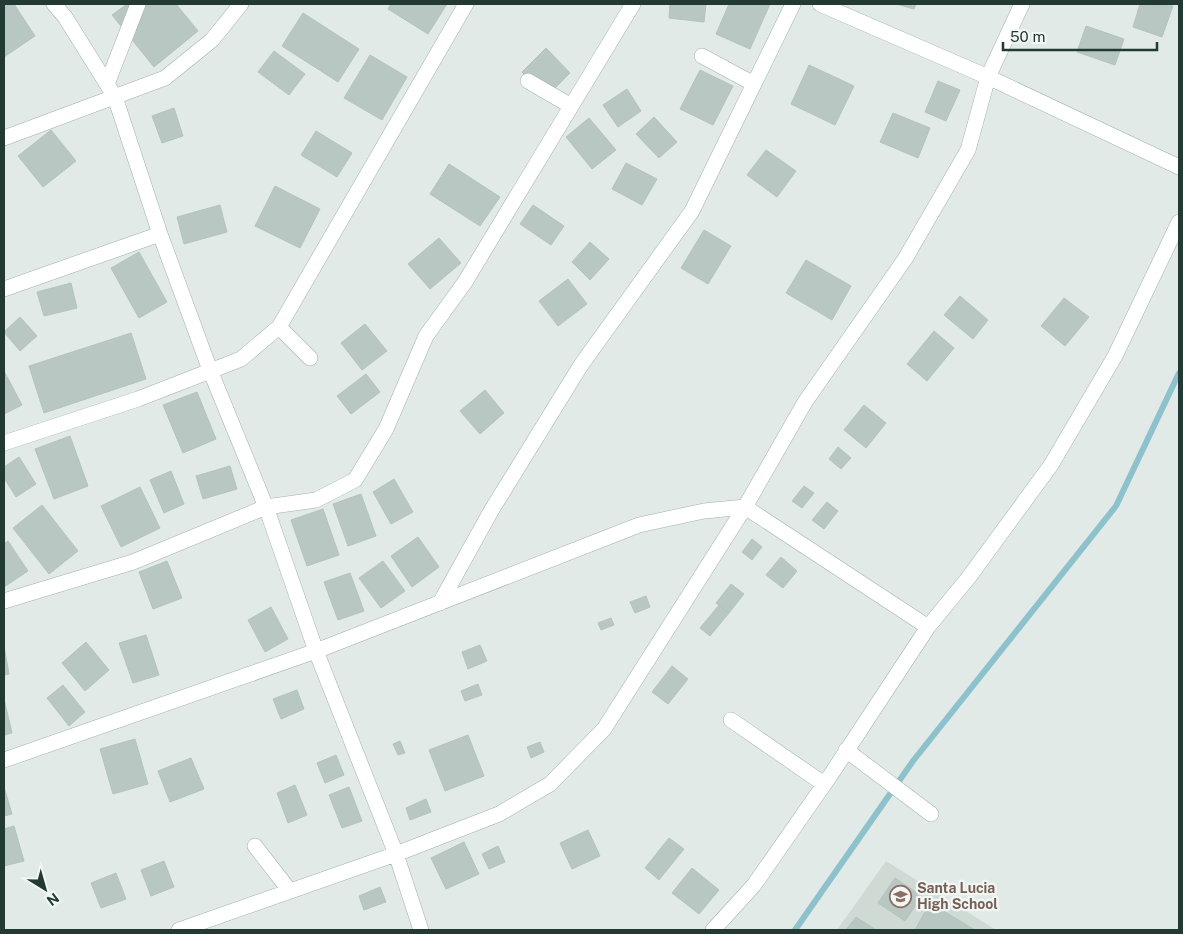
<svg xmlns="http://www.w3.org/2000/svg" width="1183" height="934" font-family="'Public Sans',sans-serif">
<rect width="100%" height="100%" fill="#e1eae6"/>
<!-- built -->
<path fill="#cfdad5" d="M 886,861 L 996,930 L 837,930 Z"/>
<g fill="none" stroke-linecap="round" stroke-linejoin="round">
<!-- stream -->
<path stroke="#8dc1cb" stroke-width="6" d="M 795,930 L 913,761 L 1116,506 L 1179,373"/>
</g>
<!-- building -->
<path fill="#b9c7c2" stroke="#b4c3bd" d="M 4,4 L 14,4 L 35,36 L 4,57 Z
M 127,4 L 176,4 L 198,31 L 154,67 L 112,15 Z
M 391,4 L 447,4 L 428,34 L 388,9 Z
M 670,4 L 706,4 L 704,22 L 669,18 Z
M 729,4 L 770,4 L 750,49 L 716,34 Z
M 896,4 L 916,4 L 914,9 Z
M 1140,4 L 1173,6 L 1162,37 L 1133,27 Z
M 303,13 L 359,49 L 338,82 L 282,46 Z
M 1086,26 L 1124,39 L 1115,65 L 1077,52 Z
M 546,48 L 570,73 L 546,97 L 522,72 Z
M 274,51 L 305,74 L 289,95 L 258,72 Z
M 370,55 L 407,77 L 382,120 L 344,98 Z
M 809,65 L 854,86 L 835,125 L 791,104 Z
M 700,70 L 733,86 L 713,125 L 680,109 Z
M 938,81 L 960,90 L 946,121 L 925,112 Z
M 627,89 L 641,111 L 618,127 L 603,105 Z
M 174,108 L 183,136 L 162,143 L 152,116 Z
M 893,113 L 930,128 L 918,158 L 880,142 Z
M 654,117 L 677,142 L 659,158 L 636,134 Z
M 589,118 L 616,150 L 592,169 L 566,137 Z
M 51,130 L 76,161 L 43,187 L 18,156 Z
M 316,131 L 352,153 L 337,177 L 301,155 Z
M 766,150 L 796,171 L 777,197 L 747,175 Z
M 626,163 L 657,179 L 642,205 L 612,189 Z
M 449,164 L 500,197 L 480,226 L 430,194 Z
M 275,186 L 320,209 L 300,248 L 255,226 Z
M 220,205 L 227,232 L 184,244 L 177,217 Z
M 533,205 L 564,226 L 551,245 L 520,224 Z
M 704,230 L 731,246 L 708,284 L 681,268 Z
M 439,238 L 461,263 L 430,289 L 408,264 Z
M 590,242 L 609,259 L 590,280 L 572,262 Z
M 139,252 L 167,302 L 139,318 L 111,268 Z
M 806,260 L 851,286 L 832,320 L 786,293 Z
M 568,279 L 587,304 L 558,326 L 539,301 Z
M 71,283 L 77,308 L 44,316 L 37,292 Z
M 960,296 L 988,320 L 973,339 L 944,315 Z
M 1064,298 L 1089,317 L 1065,346 L 1041,326 Z
M 20,317 L 37,336 L 20,351 L 4,332 Z
M 365,324 L 387,351 L 362,370 L 341,343 Z
M 934,331 L 954,348 L 927,381 L 907,364 Z
M 131,333 L 146,379 L 44,413 L 29,366 Z
M 4,371 L 22,405 L 4,414 Z
M 366,374 L 380,392 L 351,414 L 337,396 Z
M 485,390 L 504,413 L 480,434 L 460,411 Z
M 197,392 L 216,439 L 183,453 L 163,405 Z
M 864,405 L 886,423 L 866,448 L 844,430 Z
M 70,436 L 88,486 L 54,499 L 35,449 Z
M 838,447 L 851,458 L 841,469 L 829,459 Z
M 19,457 L 36,484 L 16,497 L 4,478 L 4,467 Z
M 230,466 L 237,489 L 203,499 L 196,476 Z
M 171,471 L 184,504 L 164,513 L 150,480 Z
M 394,479 L 413,512 L 391,524 L 373,492 Z
M 804,486 L 814,493 L 802,508 L 792,501 Z
M 140,487 L 160,528 L 121,547 L 101,506 Z
M 361,494 L 376,536 L 348,546 L 333,504 Z
M 827,502 L 838,511 L 824,529 L 812,520 Z
M 42,505 L 78,551 L 49,574 L 13,528 Z
M 323,509 L 339,555 L 307,566 L 291,520 Z
M 418,537 L 439,567 L 412,587 L 391,556 Z
M 752,539 L 762,547 L 752,560 L 742,552 Z
M 8,541 L 28,571 L 4,587 L 4,544 Z
M 781,557 L 797,571 L 783,588 L 766,575 Z
M 167,561 L 182,598 L 153,609 L 139,572 Z
M 383,561 L 405,591 L 381,608 L 359,578 Z
M 350,573 L 364,611 L 338,620 L 324,582 Z
M 731,584 L 744,594 L 729,613 L 716,603 Z
M 646,596 L 650,607 L 635,613 L 630,602 Z
M 719,605 L 729,613 L 710,636 L 700,628 Z
M 271,607 L 288,639 L 265,652 L 248,620 Z
M 611,618 L 614,625 L 601,630 L 598,623 Z
M 146,635 L 159,675 L 133,683 L 119,643 Z
M 86,642 L 109,670 L 85,691 L 62,663 Z
M 480,645 L 487,661 L 468,669 L 462,652 Z
M 4,646 L 9,674 L 4,675 Z
M 672,666 L 688,679 L 668,704 L 652,692 Z
M 478,684 L 482,695 L 465,701 L 461,691 Z
M 63,685 L 85,712 L 69,726 L 47,698 Z
M 297,690 L 304,709 L 281,719 L 273,699 Z
M 4,699 L 12,733 L 4,735 Z
M 468,735 L 484,776 L 445,791 L 429,750 Z
M 135,739 L 148,784 L 113,794 L 100,749 Z
M 400,741 L 405,753 L 398,755 L 393,744 Z
M 540,742 L 544,752 L 531,758 L 527,747 Z
M 336,755 L 344,775 L 325,783 L 317,763 Z
M 191,758 L 204,789 L 170,802 L 158,771 Z
M 295,785 L 307,815 L 288,823 L 277,793 Z
M 4,787 L 12,814 L 4,816 Z
M 349,787 L 362,821 L 342,828 L 329,795 Z
M 426,799 L 431,812 L 410,820 L 406,808 Z
M 14,826 L 24,861 L 4,866 L 4,829 Z
M 588,830 L 600,856 L 572,869 L 560,843 Z
M 669,838 L 684,849 L 659,880 L 645,868 Z
M 464,842 L 479,874 L 446,889 L 431,858 Z
M 498,846 L 505,862 L 489,869 L 482,854 Z
M 164,861 L 174,887 L 151,896 L 141,870 Z
M 692,868 L 719,890 L 699,914 L 672,893 Z
M 116,873 L 126,899 L 101,908 L 91,883 Z
M 895,878 L 922,896 L 905,921 L 878,903 Z
M 380,887 L 386,902 L 364,910 L 359,896 Z
M 930,903 L 975,930 L 915,930 Z
M 856,917 L 876,930 L 846,930 Z"/>
<g fill="none" stroke-linecap="round" stroke-linejoin="round">
<defs>
<path id="minor" d="M 54,4 L 65,17 L 115,97 L 160,234 L 210,370 L 266,507 L 316,651 L 396,854 L 421,930
M 820,4 L 988,77 L 1179,167
M 702,56 L 754,84
M 528,81 L 571,106
M 107,84 L 138,4
M 4,138 L 165,78 L 212,40 L 241,4
M 4,289 L 160,234
M 279,327 L 310,358
M 4,443 L 138,399 L 241,359 L 279,327 L 466,4
M 4,601 L 133,562 L 266,507 L 316,500 L 355,480 L 386,429 L 426,336 L 465,282 L 633,4
M 440,603 L 491,511 L 581,365 L 692,211 L 793,4
M 731,720 L 824,784
M 846,750 L 931,814
M 4,760 L 316,651 L 639,525 L 704,511 L 745,507 L 928,627
M 255,846 L 290,891
M 179,930 L 396,854 L 499,814 L 550,784 L 604,729 L 745,507 L 805,402 L 905,259 L 968,150 L 988,77 L 1022,4
M 713,930 L 754,885 L 830,776 L 928,627 L 969,577 L 1051,465 L 1115,356 L 1179,222"/>
</defs>
<!-- minor casing -->
<use href="#minor" stroke="#a4b1ad" stroke-width="16"/>
<!-- minor -->
<use href="#minor" stroke="#fff" stroke-width="15"/>
</g>
<!-- icons -->
<defs>
<symbol id="school-ring" viewBox="-11 -11 22 22"><circle r="9.5" fill="#f1f7f4" stroke="#8d6e63" stroke-width="1.5"/><path d="M0-5L7-2L0 1L-7-2ZM-4 1L0 2.5L4 1V4Q0 6-4 4Z" fill="#8d6e63"/></symbol>
</defs>
<g fill-rule="evenodd">
<use href="#school-ring" x="888" y="884" width="25" height="25"/>
</g>
<g text-anchor="middle" stroke-width="4.5" stroke-linejoin="round" paint-order="stroke">
<!-- education labels -->
<g font-size="14" font-weight="bold" fill="#785e54" stroke="#f1f7f4" text-anchor="start">
<text x="917" y="893">Santa Lucia<tspan x="917" dy="16">High School</tspan></text>
</g>
</g>
<!-- border -->
<rect width="1183" height="934" fill="none" stroke="#233933" stroke-width="10"/>
<!-- north arrow -->
<g transform="translate(45 889) rotate(143)" stroke="#f1f7f4" stroke-width="4" paint-order="stroke">
<path d="M0-4L9 19L0 12L-9 19Z" fill="#233933"/>
<text y="-8" font-size="14" font-weight="bold" text-anchor="middle" fill="#233933">N</text>
</g>
<!-- scale -->
<path d="M1003 42v8h154v-8" fill="none" stroke="#233933" stroke-width="2.5"/>
<text x="1010" y="42" font-size="15" fill="#233933" stroke="#f1f7f4" stroke-width="4" paint-order="stroke">50 m</text>
</svg>
